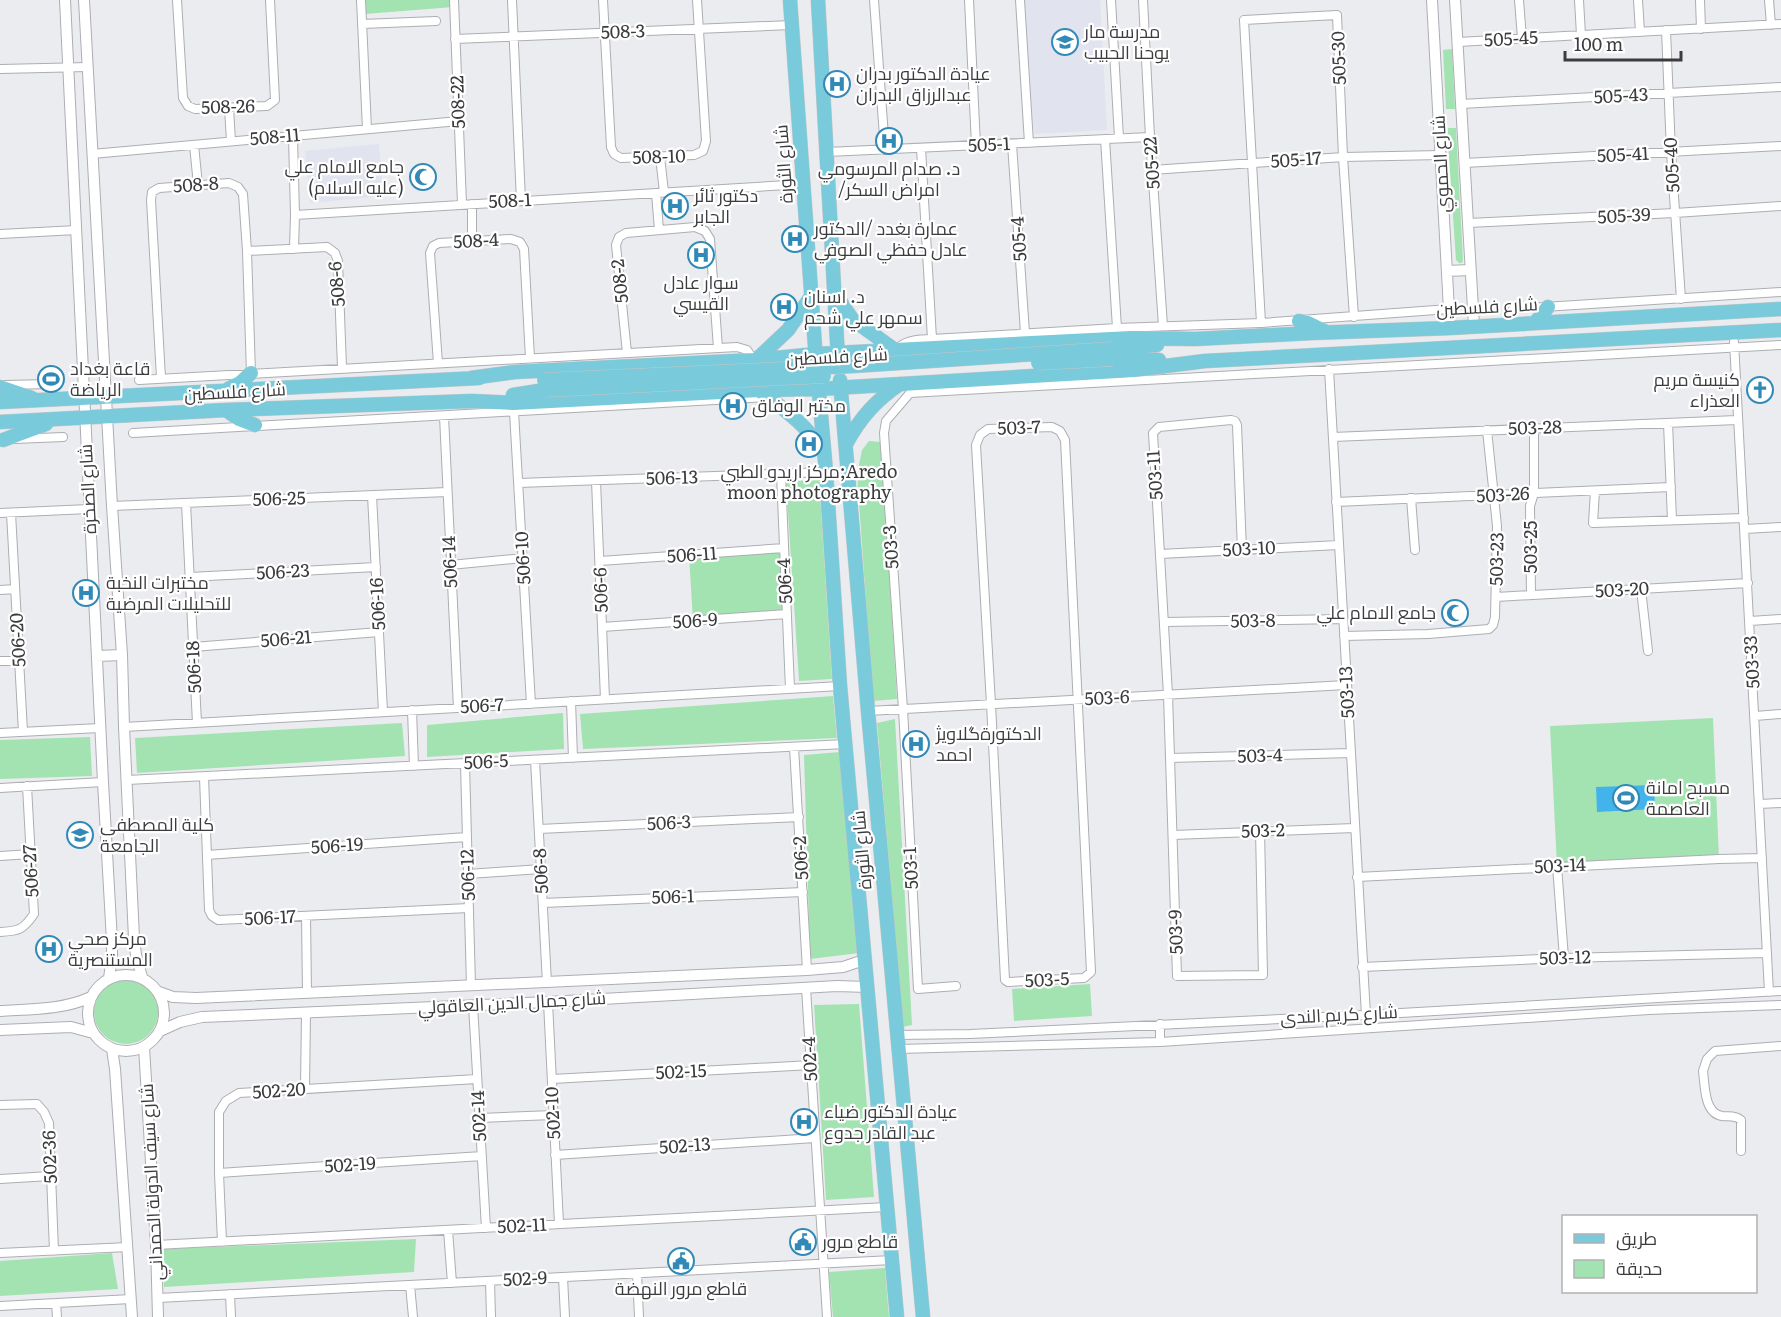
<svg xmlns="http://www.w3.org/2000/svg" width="1781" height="1317" font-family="Literata,Cairo,serif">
<rect width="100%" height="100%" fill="#ebecf0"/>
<!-- built -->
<path fill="#e1e3ef" d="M 1024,0 L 1100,0 L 1107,130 L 1036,134 L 1034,133 L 1029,89 Z
M 379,144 L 383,196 L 310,203 L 305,151 Z"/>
<!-- green -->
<path fill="#a3e3b2" d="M 364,0 L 454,0 L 454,7 L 365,14 Z
M 1452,49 L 1455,109 L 1446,109 L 1443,50 Z
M 1447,128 L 1456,128 L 1463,260 L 1462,263 L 1459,263 L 1456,260 Z
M 869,441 L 881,442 L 897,699 L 873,701 L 857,474 L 862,450 Z
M 819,479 L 832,679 L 799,681 L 786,482 Z
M 784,548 L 787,614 L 693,621 L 689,555 Z
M 833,696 L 837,738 L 583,749 L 580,714 Z
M 563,713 L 564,749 L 427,757 L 427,725 Z
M 1713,718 L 1719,859 L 1557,866 L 1550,726 Z
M 895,719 L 912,1025 L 903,1027 L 877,723 Z
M 402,723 L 405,756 L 137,773 L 135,738 Z
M 90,737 L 92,776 L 0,779 L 0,740 Z
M 840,752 L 859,953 L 810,959 L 804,755 Z
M94 1012a32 32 0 1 1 64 0a32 32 0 1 1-64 0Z
M 1090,984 L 1092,1016 L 1014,1021 L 1012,989 Z
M 859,1004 L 874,1197 L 826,1200 L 814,1005 Z
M 416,1239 L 414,1272 L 164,1287 L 164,1249 Z
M 112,1253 L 118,1289 L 0,1296 L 0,1261 Z
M 885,1268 L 889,1317 L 833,1317 L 829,1272 Z"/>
<!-- water -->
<path fill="#43b3ec" d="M 1654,785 L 1655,809 L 1597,812 L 1596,787 Z"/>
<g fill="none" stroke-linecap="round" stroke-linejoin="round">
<defs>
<path id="minor" d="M 177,0 L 183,98 L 188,106 L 195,109 L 267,106 L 275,100 L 270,0
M 361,0 L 367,129
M 454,0 L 462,204
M 512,0 L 521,201
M 603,0 L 611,147 L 614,154 L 621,158 L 694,155 L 703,151 L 706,141 L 697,0
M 874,0 L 885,150
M 969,0 L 976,145
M 1020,0 L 1029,143
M 1111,0 L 1119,138
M 1143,0 L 1150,137 L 1163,326
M 1519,0 L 1522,38
M 1579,0 L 1581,35
M 1638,0 L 1640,32
M 1700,0 L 1701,29
M 1769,0 L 1771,25
M 362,24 L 436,21
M 1666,30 L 1671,152 L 1681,299
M 455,39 L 791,25
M 1458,42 L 1781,24
M 0,69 L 88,67
M 1461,104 L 1781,87
M 229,108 L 231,141
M 293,136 L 295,215 L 804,184
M 1105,139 L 1117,328
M 1012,144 L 1025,333
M 194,145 L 198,185
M 921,148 L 932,339
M 827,152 L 1150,137
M 92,154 L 459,121
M 660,157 L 664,192
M 1464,163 L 1781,146
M 1152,170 L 1343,157 L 1441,155
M 656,193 L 659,230
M 472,204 L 472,241
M 1468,223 L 1675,213 L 1781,206
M 0,234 L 77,230
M 294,249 L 295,215
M 247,251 L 327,247 L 335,253 L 338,261 L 342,368
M 1513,309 L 1781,292
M 1261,323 L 1244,20 L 1337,15 L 1343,157 L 1354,317
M 1734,342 L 1769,992
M 896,350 C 906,339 918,340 932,339 L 1117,328 L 1261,323 L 1449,309
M 627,353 L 616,245 L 619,237 L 626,233 L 695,227 L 705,231 L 710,239 L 718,348
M 438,363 L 430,253 L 433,246 L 439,243 L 511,239 L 520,242 L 524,249 L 530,358
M 1329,369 L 1366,1015
M 161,378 L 151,200 L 152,192 L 159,188 L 229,183 L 238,187 L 243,194 L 247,251 L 251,373
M 139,380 L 737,347 L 747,350 L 754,360
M 5,385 L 50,384
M 514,412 L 531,704
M 444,416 L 458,708
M 1668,423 L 1672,520
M 1052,427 L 1060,431 L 1065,440 L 1091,972 L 1084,978 L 1008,982 L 1005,980 L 991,704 L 976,445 L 980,435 L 988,429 Z
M 133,433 L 767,397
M 1333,437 L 1737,420
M 15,439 L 63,437
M 781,474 L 790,689
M 596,481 L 605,699
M 519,483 L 826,472
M 1595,491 L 1593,523 L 1744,518
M 372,495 L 383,712
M 1411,498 L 1415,550
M 1336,502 L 1671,487
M 186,503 L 197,723
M 112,506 L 447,492
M 0,513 L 89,509
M 11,513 L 23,732
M 1745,529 L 1781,527
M 1242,550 L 1237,425 L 1235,421 L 1231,420 L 1159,427 L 1153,433 L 1168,695 L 1177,976 L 1263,975 L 1260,830
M 1160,554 L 1339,545
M 600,561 L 784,548
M 450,565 L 523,558
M 190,577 L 376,567
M 1641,589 L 1648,651
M 0,590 L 15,589
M 1531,595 L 1530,506 L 1534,493 L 1534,428
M 1496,597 L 1748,583
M 1750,621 L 1781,619
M 1164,622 L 1343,619
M 602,627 L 787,614
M 1344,636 L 1428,634 L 1489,629 L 1493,625 L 1495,617 L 1497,526 L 1487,430
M 193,647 L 379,632
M 0,661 L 19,661
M 571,701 L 573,758
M 412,710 L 414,766
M 868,711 L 1346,685
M 1755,716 L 1781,714
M 124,727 L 840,686
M 0,733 L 100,728
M 794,747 L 807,970
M 1170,758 L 1350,753
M 535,760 L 547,983
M 465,764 L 471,986
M 204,777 L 209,910 L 212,916 L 218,920 L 469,908
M 127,780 L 845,744
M 0,788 L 103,782
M 1759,804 L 1781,803
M 539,829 L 799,817
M 1173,835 L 1354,828
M 207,855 L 467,837
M 0,856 L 31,854
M 1557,866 L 1564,958
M 468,874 L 541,869
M 1357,877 L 1719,859 L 1762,858
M 543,903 L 803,892
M 306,916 L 307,993
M 0,932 C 19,931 23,930 34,914 L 27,786
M 1362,967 L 1564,958 L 1767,953
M 956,986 L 918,989 L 903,709 L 884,433 L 886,421 L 910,393 L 1781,345
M 806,988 L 827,1317
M 548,1002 L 559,1224
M 473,1005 L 486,1228
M 897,1035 L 970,1034 L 1366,1015 L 1781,991
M 1160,1042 L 1160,1024
M 899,1049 L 1160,1042 L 1649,1010 L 1781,1005
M 552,1079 L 811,1065
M 305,1088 L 306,1012
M 0,1105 L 37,1104 L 44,1112 L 49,1123 L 54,1251
M 480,1118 L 553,1115
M 1741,1151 L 1741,1120 C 1735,1115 1729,1117 1722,1116 C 1704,1113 1705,1086 1703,1071 L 1707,1059 L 1715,1051 L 1781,1046
M 555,1155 L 815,1138
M 219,1173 L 482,1156
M 0,1179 L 50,1176
M 448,1230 L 452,1283
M 222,1242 L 219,1173 L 219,1112 L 226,1101 L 239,1093 L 477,1079
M 156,1245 L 887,1207
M 0,1253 L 128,1247
M 637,1273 L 639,1317
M 563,1277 L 565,1317
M 490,1281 L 491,1317
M 410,1285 L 413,1317
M 230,1294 L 231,1317
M 158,1298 L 892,1260
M 56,1303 L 57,1317
M 0,1306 L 131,1299"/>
<path id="tertiary" d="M 65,0 L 103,782 L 112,941 L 112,957 L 109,978
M 84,0 L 112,506 L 122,655 L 124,727 L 134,938 L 136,955 L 142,977
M 1432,0 L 1450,328
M 1455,0 L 1474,326
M 1447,271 L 1470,270
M 97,656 L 122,655
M88 1013a38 38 0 1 1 76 0a38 38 0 1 1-76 0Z
M 159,992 L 173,997 L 196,998 L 807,970 L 843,967 L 864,960
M 0,1011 C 31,1009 63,1010 91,997
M 0,1030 L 71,1027 L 93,1033
M 160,1031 L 180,1022 L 202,1017 L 548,1002 L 837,986 L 867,987
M 144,1047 L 156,1245 L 158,1317
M 112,1049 L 115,1069 L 132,1317"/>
<path id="primary" d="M 790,0 L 816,360
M 818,0 L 838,359
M 836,295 L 852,319 L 895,350
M 1299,321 L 1308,323 L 1324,331
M 1535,323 L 1548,307
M 1112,349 L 1157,345
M 1113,359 L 1159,360
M 756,360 L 788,330 L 812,295
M 471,378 L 515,372 L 754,360 L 816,354 L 1132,338 L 1195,339 L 1312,333 L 1450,328 L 1781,309
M 840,380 L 868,711 L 923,1317
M 818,381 L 826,472 L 840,686 L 897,1317
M 0,387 L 32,398
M 228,389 L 240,383 L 251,373
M 759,390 C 782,408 806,424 822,450
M 513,395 L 545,390
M 0,402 L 479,378
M 226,410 L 239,419 L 255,425
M 0,422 L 226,410 L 472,401 L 513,403 L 759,390 L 818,389 L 1134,370 L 1205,361 L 1781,330
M 3,440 L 46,424
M 846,444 C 860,418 876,400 900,384"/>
</defs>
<!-- minor casing -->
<use href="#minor" stroke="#adaeb2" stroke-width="10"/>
<!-- tertiary casing -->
<use href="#tertiary" stroke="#adaeb2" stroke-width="12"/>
<!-- primary casing -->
<use href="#primary" stroke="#c8c8c9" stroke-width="15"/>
<!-- minor -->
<use href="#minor" stroke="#fff" stroke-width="8"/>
<!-- tertiary -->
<use href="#tertiary" stroke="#fff" stroke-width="10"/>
<!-- primary -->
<use href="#primary" stroke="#79cada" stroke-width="14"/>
<defs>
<path id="primary-bridge" d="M 1038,363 L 1113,359
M 544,380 L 853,366 L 1112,349
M 545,390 L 824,376"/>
</defs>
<!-- primary-bridge casing -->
<use href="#primary-bridge" stroke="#c8c8c9" stroke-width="15" stroke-linecap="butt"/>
<!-- primary-bridge -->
<use href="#primary-bridge" stroke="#79cada" stroke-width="14"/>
</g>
<!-- icons -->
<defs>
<symbol id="school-ring" viewBox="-11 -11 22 22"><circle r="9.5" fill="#fff" stroke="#3089b7" stroke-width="1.5"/><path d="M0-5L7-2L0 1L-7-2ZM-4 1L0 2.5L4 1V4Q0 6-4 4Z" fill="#3089b7"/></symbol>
<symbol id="hospital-ring" viewBox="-11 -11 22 22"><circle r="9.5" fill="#fff" stroke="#3089b7" stroke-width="1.5"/><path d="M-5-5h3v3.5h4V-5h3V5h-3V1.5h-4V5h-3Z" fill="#3089b7"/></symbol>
<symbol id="mosque-ring" viewBox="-11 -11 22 22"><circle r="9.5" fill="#fff" stroke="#3089b7" stroke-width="1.5"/><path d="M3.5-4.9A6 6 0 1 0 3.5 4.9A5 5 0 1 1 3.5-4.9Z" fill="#3089b7"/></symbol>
<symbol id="stadium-ring" viewBox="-11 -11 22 22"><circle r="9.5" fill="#fff" stroke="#3089b7" stroke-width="1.5"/><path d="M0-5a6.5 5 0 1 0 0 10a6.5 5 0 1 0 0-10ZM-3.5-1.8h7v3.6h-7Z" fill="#3089b7"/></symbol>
<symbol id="church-ring" viewBox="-11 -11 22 22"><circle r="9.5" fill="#fff" stroke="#3089b7" stroke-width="1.5"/><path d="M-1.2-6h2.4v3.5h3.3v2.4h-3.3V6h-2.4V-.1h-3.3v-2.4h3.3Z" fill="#3089b7"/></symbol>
<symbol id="university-ring" viewBox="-11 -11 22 22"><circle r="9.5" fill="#fff" stroke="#3089b7" stroke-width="1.5"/><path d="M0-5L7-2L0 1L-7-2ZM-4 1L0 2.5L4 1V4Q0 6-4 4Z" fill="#3089b7"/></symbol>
<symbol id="civic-ring" viewBox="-11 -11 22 22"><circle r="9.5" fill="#fff" stroke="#3089b7" stroke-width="1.5"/><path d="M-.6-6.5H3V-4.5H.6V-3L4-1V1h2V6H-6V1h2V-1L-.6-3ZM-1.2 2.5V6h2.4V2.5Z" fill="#3089b7"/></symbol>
</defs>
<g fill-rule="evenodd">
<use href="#school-ring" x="1050" y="27" width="30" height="30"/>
<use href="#hospital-ring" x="822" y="69" width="30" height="30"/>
<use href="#hospital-ring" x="874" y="126" width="30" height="30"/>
<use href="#mosque-ring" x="408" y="162" width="30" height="30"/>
<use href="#hospital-ring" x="660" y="191" width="30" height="30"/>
<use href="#hospital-ring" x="780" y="224" width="30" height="30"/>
<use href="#hospital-ring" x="686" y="240" width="30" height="30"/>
<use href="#hospital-ring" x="769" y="292" width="30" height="30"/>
<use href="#stadium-ring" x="36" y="364" width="30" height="30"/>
<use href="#church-ring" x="1745" y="375" width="30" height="30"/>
<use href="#hospital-ring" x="718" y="391" width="30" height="30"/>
<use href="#hospital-ring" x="794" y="429" width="30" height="30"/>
<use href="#hospital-ring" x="71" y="578" width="30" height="30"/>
<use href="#mosque-ring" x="1440" y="598" width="30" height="30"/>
<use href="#hospital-ring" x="901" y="729" width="30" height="30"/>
<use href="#stadium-ring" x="1611" y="783" width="30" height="30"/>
<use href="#university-ring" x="65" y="820" width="30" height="30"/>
<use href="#hospital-ring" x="34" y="934" width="30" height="30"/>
<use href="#hospital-ring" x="789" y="1107" width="30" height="30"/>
<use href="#civic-ring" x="788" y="1227" width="30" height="30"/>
<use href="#civic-ring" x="666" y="1246" width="30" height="30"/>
</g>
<g text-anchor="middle" stroke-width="4.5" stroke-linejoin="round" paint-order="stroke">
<!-- street labels -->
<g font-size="18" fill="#3c3c3e" stroke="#fff">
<text transform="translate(623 32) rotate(-2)" y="6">508-3</text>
<text transform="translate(1511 39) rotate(-3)" y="6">505-45</text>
<text transform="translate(1339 58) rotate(-92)" y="6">505-30</text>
<text transform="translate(1621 96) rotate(-3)" y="6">505-43</text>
<text transform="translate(458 102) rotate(-92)" y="6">508-22</text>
<text transform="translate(228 107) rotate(-2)" y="6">508-26</text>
<text transform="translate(275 137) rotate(-5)" y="6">508-11</text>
<text transform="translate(989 145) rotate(-3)" y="6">505-1</text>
<text transform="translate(1623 155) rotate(-3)" y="6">505-41</text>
<text transform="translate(659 157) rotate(-2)" y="6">508-10</text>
<text transform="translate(1296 160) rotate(-4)" y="6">505-17</text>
<text transform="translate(1152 163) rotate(-94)" y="6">505-22</text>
<text transform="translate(784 164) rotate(-94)" y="6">شارع الثورة</text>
<text transform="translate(1441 164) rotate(-93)" y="6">شارع الحموي</text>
<text transform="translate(1672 165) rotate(-93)" y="6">505-40</text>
<text transform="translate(196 185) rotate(-4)" y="6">508-8</text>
<text transform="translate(510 201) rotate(-3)" y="6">508-1</text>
<text transform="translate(1624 216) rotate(-3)" y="6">505-39</text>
<text transform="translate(1019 239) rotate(-94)" y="6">505-4</text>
<text transform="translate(476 241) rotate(-3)" y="6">508-4</text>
<text transform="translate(620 281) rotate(-96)" y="6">508-2</text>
<text transform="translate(337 284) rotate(-95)" y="6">508-6</text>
<text transform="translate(1487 307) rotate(-3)" y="6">شارع فلسطين</text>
<text transform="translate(837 357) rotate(-3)" y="6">شارع فلسطين</text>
<text transform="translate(235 392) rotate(-3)" y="6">شارع فلسطين</text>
<text transform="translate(1019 428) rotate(-2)" y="6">503-7</text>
<text transform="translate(1535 428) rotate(-2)" y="6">503-28</text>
<text transform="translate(1155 475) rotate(-94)" y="6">503-11</text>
<text transform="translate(672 478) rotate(-2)" y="6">506-13</text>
<text transform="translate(88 489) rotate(-93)" y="6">شارع الصخرة</text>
<text transform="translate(1503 495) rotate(-3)" y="6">503-26</text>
<text transform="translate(279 499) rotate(-2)" y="6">506-25</text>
<text transform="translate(891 547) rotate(-94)" y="6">503-3</text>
<text transform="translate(1531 547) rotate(-90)" y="6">503-25</text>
<text transform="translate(1249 549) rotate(-3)" y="6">503-10</text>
<text transform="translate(692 555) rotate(-4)" y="6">506-11</text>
<text transform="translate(523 558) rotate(-93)" y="6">506-10</text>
<text transform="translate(1497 559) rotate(-89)" y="6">503-23</text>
<text transform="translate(450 562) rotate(-93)" y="6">506-14</text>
<text transform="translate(283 572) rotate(-3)" y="6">506-23</text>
<text transform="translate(785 581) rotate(-93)" y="6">506-4</text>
<text transform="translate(601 590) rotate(-92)" y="6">506-6</text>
<text transform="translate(1622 590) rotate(-3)" y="6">503-20</text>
<text transform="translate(378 604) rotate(-93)" y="6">506-16</text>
<text transform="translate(695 621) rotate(-4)" y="6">506-9</text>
<text transform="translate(1253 621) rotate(-1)" y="6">503-8</text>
<text transform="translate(286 639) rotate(-5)" y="6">506-21</text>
<text transform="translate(18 640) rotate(-93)" y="6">506-20</text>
<text transform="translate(1752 662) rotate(-93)" y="6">503-33</text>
<text transform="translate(194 667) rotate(-93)" y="6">506-18</text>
<text transform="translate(1347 692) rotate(-93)" y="6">503-13</text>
<text transform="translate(1107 698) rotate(-3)" y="6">503-6</text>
<text transform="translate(482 706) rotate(-3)" y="6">506-7</text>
<text transform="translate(1260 756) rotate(-2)" y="6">503-4</text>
<text transform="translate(486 762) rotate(-3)" y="6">506-5</text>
<text transform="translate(669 823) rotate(-3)" y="6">506-3</text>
<text transform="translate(1263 831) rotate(-2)" y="6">503-2</text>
<text transform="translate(337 846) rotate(-4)" y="6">506-19</text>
<text transform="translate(862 850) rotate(-95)" y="6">شارع الثورة</text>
<text transform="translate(801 858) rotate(-93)" y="6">506-2</text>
<text transform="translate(1560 866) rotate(-3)" y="6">503-14</text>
<text transform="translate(911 868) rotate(-93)" y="6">503-1</text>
<text transform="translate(31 871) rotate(-93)" y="6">506-27</text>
<text transform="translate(541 871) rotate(-93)" y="6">506-8</text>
<text transform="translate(468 875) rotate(-92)" y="6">506-12</text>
<text transform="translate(673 897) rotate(-2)" y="6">506-1</text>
<text transform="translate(270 918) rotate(-3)" y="6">506-17</text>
<text transform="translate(1176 932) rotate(-92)" y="6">503-9</text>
<text transform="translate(1565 958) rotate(-2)" y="6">503-12</text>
<text transform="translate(1047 980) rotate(-3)" y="6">503-5</text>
<text transform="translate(512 1003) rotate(-3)" y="6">شارع جمال الدين العاقولي</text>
<text transform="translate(1339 1015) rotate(-3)" y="6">شارع كريم الندى</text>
<text transform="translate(810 1059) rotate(-93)" y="6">502-4</text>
<text transform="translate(681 1072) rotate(-3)" y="6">502-15</text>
<text transform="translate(279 1091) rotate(-4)" y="6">502-20</text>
<text transform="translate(553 1113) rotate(-93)" y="6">502-10</text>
<text transform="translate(479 1116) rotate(-93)" y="6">502-14</text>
<text transform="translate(685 1146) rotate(-4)" y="6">502-13</text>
<text transform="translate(50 1157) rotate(-92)" y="6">502-36</text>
<text transform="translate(350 1165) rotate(-4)" y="6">502-19</text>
<text transform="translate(152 1182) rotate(-93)" y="6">شارع سيف الدولة الحمداني</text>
<text transform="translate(522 1226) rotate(-3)" y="6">502-11</text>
<text transform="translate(525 1279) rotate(-3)" y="6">502-9</text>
</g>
<!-- poi labels -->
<g font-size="18" fill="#3c3c3e" stroke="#fff" text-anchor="start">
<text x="1084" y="38">مدرسة مار<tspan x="1084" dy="21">يوحنا الحبيب</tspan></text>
<text x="856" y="80">عيادة الدكتور بدران<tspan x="856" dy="21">عبدالرزاق البدران</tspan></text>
<text x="404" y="173" text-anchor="end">جامع الامام علي<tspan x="404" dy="21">(عليه السلام)</tspan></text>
<text x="889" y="175" text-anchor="middle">د. صدام المرسومي<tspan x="889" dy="21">/امراض السكر</tspan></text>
<text x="694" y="202">دكتور ثائر<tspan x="694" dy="21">الجابر</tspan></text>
<text x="814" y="235">عمارة بغدد /الدكتور<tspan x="814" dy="21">عادل حفظي الصوفي</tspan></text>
<text x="701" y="289" text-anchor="middle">سوار عادل<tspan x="701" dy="21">القيسي</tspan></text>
<text x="804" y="303">د. اسنان<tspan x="804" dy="21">سمهر علي شحم</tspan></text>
<text x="70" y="375">قاعة بغداد<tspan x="70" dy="21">الرياضة</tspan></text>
<text x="1740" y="386" text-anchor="end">كنيسة مريم<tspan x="1740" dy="21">العذراء</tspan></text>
<text x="752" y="412">مختبر الوفاق</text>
<text x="809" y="478" text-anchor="middle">مركز اريدو الطبي;Aredo<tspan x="809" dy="21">moon photography</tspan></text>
<text x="106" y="589">مختبرات النخبة<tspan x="106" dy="21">للتحليلات المرضية</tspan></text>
<text x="1436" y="619" text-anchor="end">جامع الامام علي</text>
<text x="936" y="740">الدكتورةگلاويژ<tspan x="936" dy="21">احمد</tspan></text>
<text x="1646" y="794">مسبح امانة<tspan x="1646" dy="21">العاصمة</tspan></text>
<text x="100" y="831">كلية المصطفى<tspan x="100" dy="21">الجامعة</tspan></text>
<text x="68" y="945">مركز صحي<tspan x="68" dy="21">المستنصرية</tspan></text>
<text x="824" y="1118">عيادة الدكتور ضياء<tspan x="824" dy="21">عبد القادر جدوع</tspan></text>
<text x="822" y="1248">قاطع مرور</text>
<text x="681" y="1295" text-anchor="middle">قاطع مرور النهضة</text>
</g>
</g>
<!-- legend -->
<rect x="1562" y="1215" width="195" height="78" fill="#ffffff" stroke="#b1b1b2" stroke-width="1.5"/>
<rect x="1574" y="1234" width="30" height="9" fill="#79cada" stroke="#b1b1b2" stroke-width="1.5"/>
<text x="1616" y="1245" font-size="18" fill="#3c3c3e">طريق</text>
<rect x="1574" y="1260" width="30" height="18" fill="#a3e3b2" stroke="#b1b1b2" stroke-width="1.5"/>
<text x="1616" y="1275" font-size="18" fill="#3c3c3e">حديقة</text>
<!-- scale -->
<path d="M1565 51v9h116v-9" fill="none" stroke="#3c3c3e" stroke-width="3"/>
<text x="1574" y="51" font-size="18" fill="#3c3c3e" stroke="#ffffff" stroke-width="4.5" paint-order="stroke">100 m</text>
</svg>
